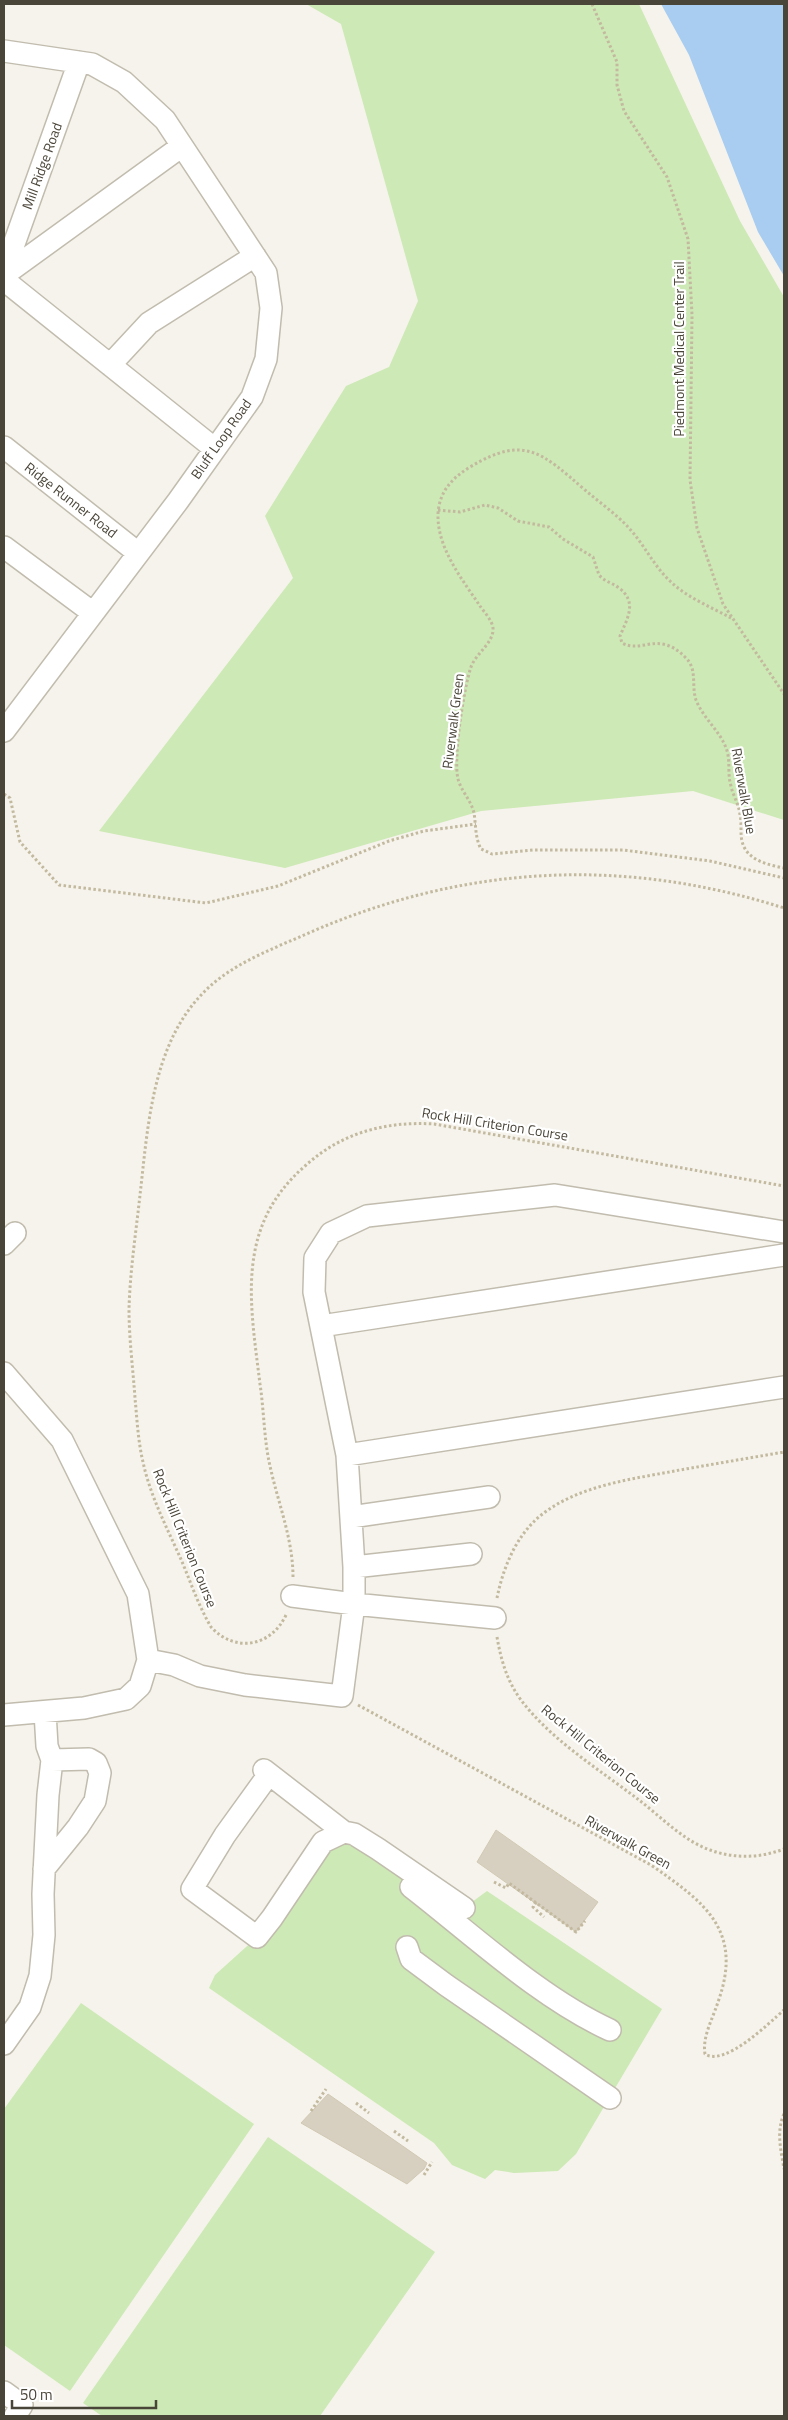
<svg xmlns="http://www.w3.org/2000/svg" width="788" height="2420" font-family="'Titillium Web',sans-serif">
<rect width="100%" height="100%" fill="#f5f3eb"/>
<!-- green -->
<path fill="#cde9b5" d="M 306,4 L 639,4 L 740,221 L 784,297 L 784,820 L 693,791 L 481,811 L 285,868 L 99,831 L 293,578 L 265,516 L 346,386 L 389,367 L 418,301 L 341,24 Z
M 344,1832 L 464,1908 L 487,1891 L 662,2009 L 576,2154 L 558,2171 L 514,2173 L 495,2170 L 485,2179 L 452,2165 L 434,2143 L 209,1988 L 215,1975 L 257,1937 Z
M 81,2003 L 254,2124 L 70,2391 L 4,2345 L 4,2109 Z
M 268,2137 L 435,2252 L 320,2416 L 102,2416 L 83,2403 Z"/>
<!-- water -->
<path fill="#a9cdf1" d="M 661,4 L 784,4 L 784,276 L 758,232 L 689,55 Z"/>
<!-- building -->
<path fill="#d7d0c1" stroke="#d2c9b4" d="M 496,1830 L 598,1902 L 576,1932 L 477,1862 Z
M 328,2094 L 427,2163 L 424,2169 L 407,2184 L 301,2123 Z"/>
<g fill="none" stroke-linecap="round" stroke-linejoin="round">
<defs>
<path id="minor" d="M 4,51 L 92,64 L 124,82 L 165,120 L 266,273 L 271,308 L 266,359 L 252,397 L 178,501 L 4,731
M 7,271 L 14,244 L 79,62
M 4,275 L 182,146
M 4,280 L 215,449
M 110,365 L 149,323 L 255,256
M 4,447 L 138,553
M 4,547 L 93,613
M 4,1244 L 15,1233
M 321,1326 L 784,1255
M 4,1373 L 62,1440 L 138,1594 L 148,1660 L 140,1686 L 126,1699 L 84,1708 L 4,1715
M 347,1455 L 784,1387
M 351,1517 L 489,1497
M 354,1567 L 471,1554
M 495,1618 L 354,1604 L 354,1567 L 347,1455 L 314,1292 L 315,1258 L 331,1233 L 367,1216 L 555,1195 L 784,1232
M 148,1660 L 174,1665 L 200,1676 L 245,1685 L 342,1696 L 354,1604 L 292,1596
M 264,1770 L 344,1832
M 269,1774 L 225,1835 L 192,1889 L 257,1937 L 272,1918 L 323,1842 L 344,1832 L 354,1834 L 378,1849 L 464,1908
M 44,1869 L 78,1827 L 95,1801 L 100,1773 L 96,1763 L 89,1759 L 52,1760
M 411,1887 C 473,1935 540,1998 610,2030
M 407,1947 L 411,1959 L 446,1985 L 610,2098
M 4,2044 L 30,2007 L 40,1976 L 44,1935 L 43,1894 L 48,1795 L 52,1760 L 47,1746 L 45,1712
M 4,2392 L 22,2405 L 15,2416"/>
</defs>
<!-- minor casing -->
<use href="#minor" stroke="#c1bcae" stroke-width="24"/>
<!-- path -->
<path stroke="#c3b99f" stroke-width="3" stroke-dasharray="2.5 2.5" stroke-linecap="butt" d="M 592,4 L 617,62 L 617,85 L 624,111 L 667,177 L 688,239 L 692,315 L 690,480 L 697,528 L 723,604 L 784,694
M 438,510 L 460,512 L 485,505 L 498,508 L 518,521 L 549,527 L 563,539 L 593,557 L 599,575 C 605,582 613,583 619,588 C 638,602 627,619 620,636 L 622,643 C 642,654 658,630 685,657 C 698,669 691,685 696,700 C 703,718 720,731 726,748 C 731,760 727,774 731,786 C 733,796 739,804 740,815 C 742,823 740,833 742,841 C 746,860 768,865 784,868
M 731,618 C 711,607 686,597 670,581 C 653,565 644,544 628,527 C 616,514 599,502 585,490 C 542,453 525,434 470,467 C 452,478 439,492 438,514 C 437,548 462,579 480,606 C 484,612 492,620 493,628 C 494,643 476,653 471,667 C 464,687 453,758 458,779 C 461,791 471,800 474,813 C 476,825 475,838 481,849 L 492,854 L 533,850 L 623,850 L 710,861 L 784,878
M 4,794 L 10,798 L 20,842 L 59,885 L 206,903 L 278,886 L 389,841 L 424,831 L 476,824
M 293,1577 C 293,1539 278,1503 270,1466 C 264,1440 264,1411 260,1384 C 250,1302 235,1227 305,1166 C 341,1133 385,1121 434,1124 L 784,1186
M 497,1598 C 503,1568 516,1536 540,1516 C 578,1485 633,1479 680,1470 C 714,1464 749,1458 784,1452
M 286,1615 C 271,1647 235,1653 211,1627 C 198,1605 190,1580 180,1557 C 166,1526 150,1495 143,1462 C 138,1441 137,1419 135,1398 C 133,1369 129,1339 129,1309 C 130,1271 136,1232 140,1195 C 148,1126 152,1043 205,991 C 232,964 270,950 304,935 C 462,865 620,856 784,908
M 497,1637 C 501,1660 507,1681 521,1700 C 551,1740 600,1770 639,1800 C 661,1817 684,1841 710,1850 C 735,1859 760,1858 784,1849
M 358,1705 L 651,1865 C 704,1902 744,1930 718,2002 C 713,2018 702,2037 705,2054 C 725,2067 769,2023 784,2010
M 494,1882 L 506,1888 L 509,1883 L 576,1932 L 585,1921
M 536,1902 L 533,1907 L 544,1917
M 356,2103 L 369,2113
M 311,2111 L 326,2089
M 784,2114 C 776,2131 781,2151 784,2169
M 394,2131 L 408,2141
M 424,2175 L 432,2162"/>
<!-- minor -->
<use href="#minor" stroke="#fff" stroke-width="21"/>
</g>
<g text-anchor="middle" stroke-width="4.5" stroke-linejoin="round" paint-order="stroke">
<!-- street labels -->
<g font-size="14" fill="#4a4539" stroke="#fff">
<text transform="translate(42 166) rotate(-70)" y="5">Mill Ridge Road</text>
<text transform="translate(679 349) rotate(-90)" y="5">Piedmont Medical Center Trail</text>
<text transform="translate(221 439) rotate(-55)" y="5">Bluff Loop Road</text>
<text transform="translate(71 500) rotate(38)" y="5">Ridge Runner Road</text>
<text transform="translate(453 721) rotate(-83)" y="5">Riverwalk Green</text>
<text transform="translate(744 791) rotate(80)" y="5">Riverwalk Blue</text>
<text transform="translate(495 1124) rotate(9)" y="5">Rock Hill Criterion Course</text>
<text transform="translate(185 1538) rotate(68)" y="5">Rock Hill Criterion Course</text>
<text transform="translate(601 1754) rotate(39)" y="5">Rock Hill Criterion Course</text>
<text transform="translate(628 1842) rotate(29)" y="5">Riverwalk Green</text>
</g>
</g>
<!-- border -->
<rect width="788" height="2420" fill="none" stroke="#4a4539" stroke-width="10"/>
<!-- scale -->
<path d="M12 2400v8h144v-8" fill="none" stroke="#4a4539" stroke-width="2.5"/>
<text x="20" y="2400" font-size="15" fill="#4a4539" stroke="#ffffff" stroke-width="4" paint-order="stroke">50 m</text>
</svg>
